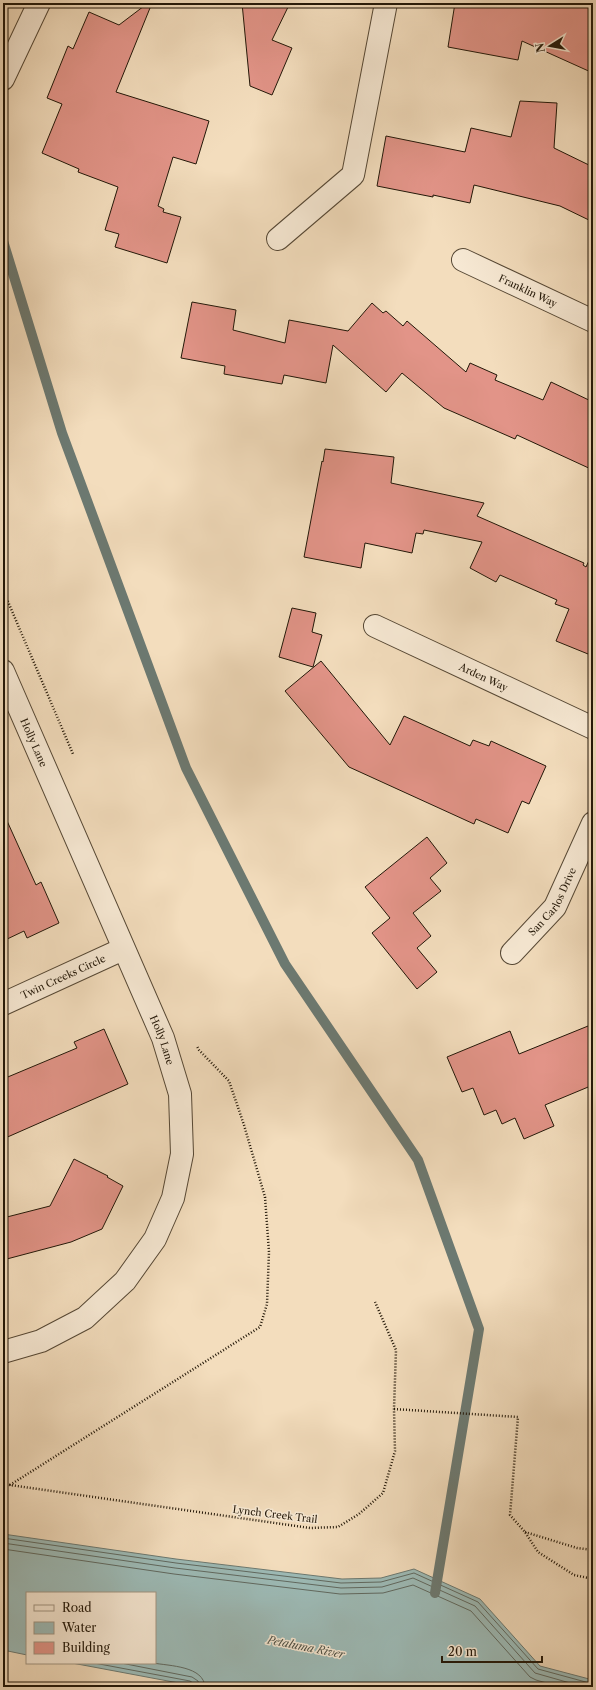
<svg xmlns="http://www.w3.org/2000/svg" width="596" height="1690" font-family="'Libre Caslon Text',serif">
<rect width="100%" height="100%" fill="#f3ddbd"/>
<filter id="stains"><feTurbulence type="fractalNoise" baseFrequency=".005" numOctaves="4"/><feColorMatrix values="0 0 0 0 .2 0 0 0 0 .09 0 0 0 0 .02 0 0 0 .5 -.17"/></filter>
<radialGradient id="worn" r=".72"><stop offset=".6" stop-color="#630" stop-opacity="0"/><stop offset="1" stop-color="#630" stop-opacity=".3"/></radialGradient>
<!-- water -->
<path fill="#9dbbb7" stroke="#6c7971" d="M 3,1534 L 176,1559 L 342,1579 L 381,1578 L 414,1569 L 480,1599 L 540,1666 L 593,1680 L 593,1687 L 200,1687 L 72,1663 L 155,1663 L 155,1593 L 27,1593 L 27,1655 L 3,1650 Z"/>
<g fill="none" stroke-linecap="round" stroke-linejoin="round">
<!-- shore -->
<path stroke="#606960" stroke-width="1" d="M 3,1538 L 176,1563 L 341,1583 L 381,1582 L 414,1573 L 478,1602 L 538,1669 L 593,1684
M 3,1543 L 175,1568 L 341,1588 L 382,1587 L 413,1578 L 475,1606 L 535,1673 L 584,1687
M 3,1549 L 174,1574 L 340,1594 L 383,1593 L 413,1585 L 471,1611 L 530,1677 L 536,1680 L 561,1687
M 94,1663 L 190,1681 L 193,1683 L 194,1687
M 121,1663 L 192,1677 L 198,1681 L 199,1687
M 153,1663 C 170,1666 204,1666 205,1687"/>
<!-- stream -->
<path stroke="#6c7971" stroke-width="10" d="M 3,241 L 62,433 L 186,768 L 285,964 L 418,1160 L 479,1329 L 435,1593"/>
</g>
<!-- building -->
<path fill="#e29488" stroke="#221708" d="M 148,3 L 152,3 L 116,92 L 209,121 L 196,164 L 173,157 L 158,206 L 164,209 L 163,212 L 181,217 L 167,263 L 115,247 L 119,234 L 105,230 L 118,187 L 78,172 L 79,169 L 42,153 L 62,104 L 47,98 L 68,46 L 73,49 L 89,12 L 119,25 Z
M 242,3 L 290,3 L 272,40 L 292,48 L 272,95 L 250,86 Z
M 455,3 L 593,3 L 593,73 L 522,41 L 518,60 L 448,47 Z
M 520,101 L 557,103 L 554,148 L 593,167 L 593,222 L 560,206 L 474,185 L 470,203 L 433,195 L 433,197 L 377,186 L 386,136 L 465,152 L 471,128 L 511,137 Z
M 192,302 L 236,310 L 233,330 L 285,343 L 289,320 L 348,331 L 372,303 L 383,313 L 386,311 L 403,326 L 407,321 L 466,372 L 470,363 L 497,375 L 495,380 L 543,400 L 551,382 L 593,402 L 593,470 L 517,435 L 515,439 L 444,408 L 402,373 L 386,392 L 333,345 L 326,383 L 284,375 L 282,384 L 224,374 L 225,366 L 181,358 Z
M 325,449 L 394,457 L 391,483 L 484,503 L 477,516 L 584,563 L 583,565 L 586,567 L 593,552 L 593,656 L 556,641 L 569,609 L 555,604 L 557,600 L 500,575 L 496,582 L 470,568 L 482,542 L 424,530 L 423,534 L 416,533 L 412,553 L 365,543 L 361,568 L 304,557 L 322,461 L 323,462 Z
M 292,608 L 316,613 L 312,632 L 322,635 L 313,667 L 279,657 Z
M 321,661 L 390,745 L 404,716 L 470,746 L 473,740 L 489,746 L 491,741 L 546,766 L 529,804 L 522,801 L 508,833 L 476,819 L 474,824 L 349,767 L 285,691 Z
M 3,812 L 36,885 L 41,882 L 59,923 L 27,938 L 24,931 L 3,941 Z
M 427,837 L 447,863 L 430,878 L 441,891 L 413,913 L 431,936 L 417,948 L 437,972 L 417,989 L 372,933 L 390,918 L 365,887 Z
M 593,1024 L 593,1085 L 545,1105 L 554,1126 L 524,1139 L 515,1118 L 502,1124 L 496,1110 L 484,1115 L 473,1088 L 462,1092 L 447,1057 L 510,1031 L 519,1054 Z
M 104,1029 L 128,1084 L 3,1139 L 3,1079 L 77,1048 L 74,1042 Z
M 74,1159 L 108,1176 L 107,1177 L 123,1186 L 102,1229 L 71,1242 L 3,1260 L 3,1218 L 50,1206 Z"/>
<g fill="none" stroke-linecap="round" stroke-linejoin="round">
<defs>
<g id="minor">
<path d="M 3,79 L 39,3"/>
<path d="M 278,239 L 353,175 L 386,3"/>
<path id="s1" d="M 463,260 L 593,321"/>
<path id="s2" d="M 375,626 L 593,728"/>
<path id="s3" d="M 3,671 L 163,1038 L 180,1094 L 182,1154 L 173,1198 L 155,1239 L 125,1281 L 85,1318 L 41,1341 L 3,1352"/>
<path id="s4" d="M 512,953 L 555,907 L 593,823"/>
<path id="s5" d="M 3,1004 L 123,949"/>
</g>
</defs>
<!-- minor casing -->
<use href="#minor" stroke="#564835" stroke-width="24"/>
<!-- path -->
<path stroke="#221708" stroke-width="2.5" stroke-dasharray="1 2" stroke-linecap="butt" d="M 3,590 L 73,754
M 394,1409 L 518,1417 L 510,1515 L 525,1532 L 538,1552 L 574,1575 L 593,1579
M 3,1484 L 310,1528 L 338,1527 L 359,1514 L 383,1493 L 395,1451 L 394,1409 L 396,1350 L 375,1302
M 10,1485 L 260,1327 L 267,1304 L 269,1252 L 265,1197 L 244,1125 L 229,1081 L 199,1050 L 197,1046
M 525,1532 L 577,1548 L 593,1550"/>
<!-- minor -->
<use href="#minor" stroke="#f7e9d4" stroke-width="22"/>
</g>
<g text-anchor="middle" stroke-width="3" stroke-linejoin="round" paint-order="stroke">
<!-- street labels -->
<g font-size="10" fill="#221708" stroke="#f7e9d4">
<text dy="4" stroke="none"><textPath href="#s1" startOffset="72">Franklin Way</textPath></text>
<text dy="4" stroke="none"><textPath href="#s2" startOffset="120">Arden Way</textPath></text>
<text dy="4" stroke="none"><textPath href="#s3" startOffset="78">Holly Lane</textPath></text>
<text dy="4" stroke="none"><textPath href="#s4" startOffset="66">San Carlos Drive</textPath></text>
<text dy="4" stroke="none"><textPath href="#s5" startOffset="66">Twin Creeks Circle</textPath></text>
<text dy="4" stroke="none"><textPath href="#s3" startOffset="402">Holly Lane</textPath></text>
<text transform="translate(275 1514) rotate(7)" y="4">Lynch Creek Trail</text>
</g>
<!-- water labels -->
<g font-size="11" font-style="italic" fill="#4d5045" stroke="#f7e9d4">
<text transform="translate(306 1647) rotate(11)" y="4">Petaluma River</text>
</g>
</g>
<!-- margin -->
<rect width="596" height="1690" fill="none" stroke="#f3ddbd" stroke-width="16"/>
<rect x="4" y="4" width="588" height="1682" fill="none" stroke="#221708" stroke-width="2"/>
<rect x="8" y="8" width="580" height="1674" fill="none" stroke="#221708"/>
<!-- legend -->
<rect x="26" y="1592" width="130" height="72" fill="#f7e9d4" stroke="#a29582"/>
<rect x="34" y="1605" width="20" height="6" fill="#f7e9d4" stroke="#a29582"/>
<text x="62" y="1612" font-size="12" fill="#221708">Road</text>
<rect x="34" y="1622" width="20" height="12" fill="#9dbbb7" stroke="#a29582"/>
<text x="62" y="1632" font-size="12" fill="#221708">Water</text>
<rect x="34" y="1642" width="20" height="12" fill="#e29488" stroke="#a29582"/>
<text x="62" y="1652" font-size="12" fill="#221708">Building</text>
<!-- north arrow -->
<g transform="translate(550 46) rotate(259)" stroke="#f7e9d4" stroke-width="3" paint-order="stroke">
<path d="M0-3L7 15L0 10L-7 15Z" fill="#221708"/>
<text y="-6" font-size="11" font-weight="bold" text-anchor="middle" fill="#221708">N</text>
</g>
<!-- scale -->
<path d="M442 1656v6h100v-6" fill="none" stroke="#221708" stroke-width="2"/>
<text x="448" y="1656" font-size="12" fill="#221708" stroke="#f7e9d4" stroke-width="3" paint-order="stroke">20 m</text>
<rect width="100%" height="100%" filter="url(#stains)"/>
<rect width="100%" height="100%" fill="url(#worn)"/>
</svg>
